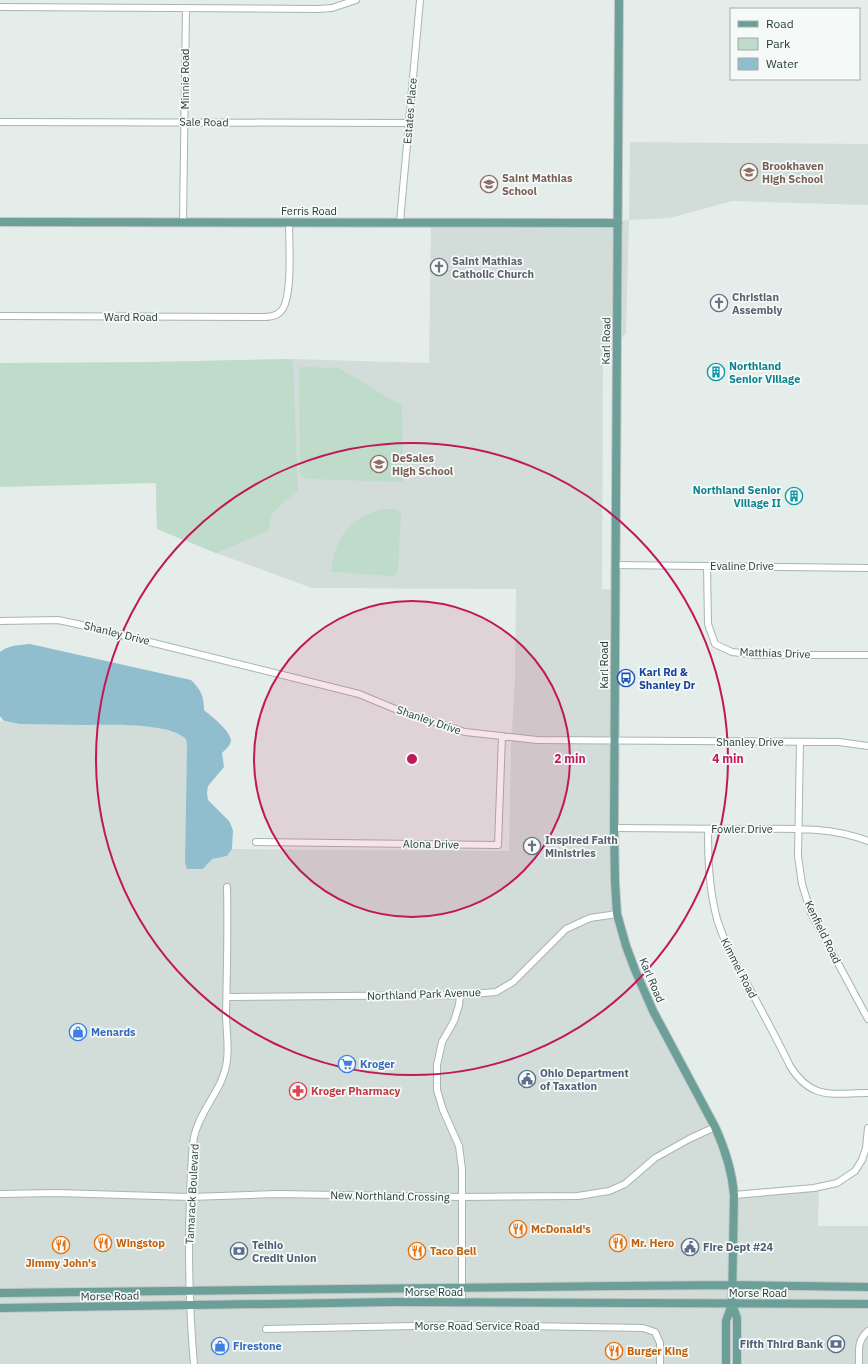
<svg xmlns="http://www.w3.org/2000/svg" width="868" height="1364" font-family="'IBM Plex Sans',sans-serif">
<rect width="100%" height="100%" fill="#e4edea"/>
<!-- built -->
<path fill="#d2ddd9" d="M 630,142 L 868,144 L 868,205 L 732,201 L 670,218 L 629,220 L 626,333 L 603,361 L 602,589 L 613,590 L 617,914 L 630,966 L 724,1146 L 736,1197 L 819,1189 L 818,1226 L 868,1226 L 868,1364 L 0,1364 L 0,721 L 20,724 L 134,725 L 156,727 L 182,735 L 186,739 L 187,745 L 185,862 L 203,869 L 212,859 L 227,856 L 232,849 L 509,851 L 511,745 L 515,680 L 516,589 L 312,588 L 216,553 L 157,529 L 152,362 L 293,359 L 429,363 L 431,223 L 605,222 L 629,220 Z"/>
<!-- green -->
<path fill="#bfdcca" d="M 293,359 L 298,490 L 272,513 L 268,531 L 216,553 L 157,529 L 156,483 L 0,487 L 0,363 L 152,362 Z
M 299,367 L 339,368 L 402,406 L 403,482 L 311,479 L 305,479 L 300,473 Z
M 383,509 L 396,509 L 401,513 L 398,571 L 394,576 L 331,572 C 335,537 349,518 383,509 Z"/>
<!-- water -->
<path fill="#90bece" d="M 30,644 L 191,680 C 201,690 204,696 204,710 C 211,716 231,731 231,741 C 230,746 225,750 222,753 L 224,767 L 208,786 L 207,793 L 208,800 L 229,821 L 233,830 L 232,849 L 227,856 L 212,859 L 203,869 L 187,869 L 185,862 L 187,745 L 186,739 C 167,722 110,725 84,725 C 63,725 41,724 20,724 L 4,721 L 0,716 L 0,652 C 8,645 20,645 30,644 Z"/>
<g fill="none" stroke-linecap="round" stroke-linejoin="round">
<defs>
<path id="minor" d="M 0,7 L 318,9 L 332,8 L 356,0
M 0,122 L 409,123
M 183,222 L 186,8
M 400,222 L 420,0
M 0,316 L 261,317 C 268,317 276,317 281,311 C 293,299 289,241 289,223
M 615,565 L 868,568
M 707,566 L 708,624 L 715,644 L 732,652 L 758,655 L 868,655
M 0,621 L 58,620 L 77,624 L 359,694 L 400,711 L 465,732 L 537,740 L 839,742 L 868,746
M 800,742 L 798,856 L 802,884 L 811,913 L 868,1019
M 614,828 C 659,828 703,829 748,829 C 788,829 830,826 868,841
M 708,829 C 708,859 709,889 717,919 C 725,945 739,969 752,993 C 765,1017 778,1041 790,1066 C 812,1101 832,1093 868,1093
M 256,842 L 498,845 L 502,736
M 460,995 L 459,1005 L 454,1021 L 442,1042 L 437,1065 L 437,1090 L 443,1110 L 459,1146 L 462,1169 L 462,1303
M 227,997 L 460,995 L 496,992 L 513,982 L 566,929 L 590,918 L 617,914
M 0,1194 L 56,1193 L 190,1197 L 278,1194 L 462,1197 L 578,1196 L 609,1191 L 625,1184 L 655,1158 L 689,1139 L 715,1127
M 734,1195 L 814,1188 L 837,1183 L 855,1171 L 862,1160 L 866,1148 L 868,1128
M 266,1329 L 462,1325 L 643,1328 L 655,1332 L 660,1343 L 660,1364
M 194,1364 C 189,1308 188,1251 190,1195 C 191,1176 191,1156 194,1137 C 200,1109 224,1089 227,1060 C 229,1045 226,1029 226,1014 C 227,972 228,930 227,887
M 859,1364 C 859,1349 857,1341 868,1331"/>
<path id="major" d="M 619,0 L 614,828 L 615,882 L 617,914 L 626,946 L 635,970 L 653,1011 L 715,1127 C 725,1149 732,1171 734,1195 L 732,1304 L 737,1318 L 737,1364
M 0,222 L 618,223
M 0,1293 L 618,1286 L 733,1285 L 868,1287
M 0,1308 L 394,1302 L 868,1304
M 726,1364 L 726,1321 L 732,1304"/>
</defs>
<!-- minor casing -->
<use href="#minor" stroke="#a7b5b2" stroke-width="8"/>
<!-- major casing -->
<use href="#major" stroke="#c2c9c8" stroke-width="10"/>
<!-- minor -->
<use href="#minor" stroke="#fff" stroke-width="6"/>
<!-- major -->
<use href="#major" stroke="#6c9f98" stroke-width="8"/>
</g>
<!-- distance rings -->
<circle cx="412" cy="759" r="158" fill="#c2185b" fill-opacity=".12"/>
<g fill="none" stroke="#c2185b" stroke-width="2">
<circle cx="412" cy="759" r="158"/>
<circle cx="412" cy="759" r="316"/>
</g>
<!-- icons -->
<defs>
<symbol id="school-ring" viewBox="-11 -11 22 22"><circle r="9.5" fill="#f5f9f7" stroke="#8d6e63" stroke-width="1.5"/><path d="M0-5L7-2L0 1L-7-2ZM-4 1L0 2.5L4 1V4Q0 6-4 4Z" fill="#8d6e63"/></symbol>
<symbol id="church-ring" viewBox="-11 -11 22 22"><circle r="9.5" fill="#f5f9f7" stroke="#6b7280" stroke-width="1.5"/><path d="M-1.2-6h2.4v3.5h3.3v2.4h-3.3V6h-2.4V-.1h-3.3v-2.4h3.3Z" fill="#6b7280"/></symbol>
<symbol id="building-ring" viewBox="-11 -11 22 22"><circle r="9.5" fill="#f5f9f7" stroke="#0f9aa8" stroke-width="1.5"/><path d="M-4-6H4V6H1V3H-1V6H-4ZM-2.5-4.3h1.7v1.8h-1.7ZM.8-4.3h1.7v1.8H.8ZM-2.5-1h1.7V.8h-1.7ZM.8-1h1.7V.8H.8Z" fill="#0f9aa8"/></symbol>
<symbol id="bus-ring" viewBox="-11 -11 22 22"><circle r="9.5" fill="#f5f9f7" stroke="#1a4fb4" stroke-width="1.5"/><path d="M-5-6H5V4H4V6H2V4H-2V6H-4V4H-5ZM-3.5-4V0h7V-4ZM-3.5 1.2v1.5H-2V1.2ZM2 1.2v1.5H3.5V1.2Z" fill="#1a4fb4"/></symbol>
<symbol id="shop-ring" viewBox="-11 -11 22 22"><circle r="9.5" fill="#f5f9f7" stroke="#3f7fe0" stroke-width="1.5"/><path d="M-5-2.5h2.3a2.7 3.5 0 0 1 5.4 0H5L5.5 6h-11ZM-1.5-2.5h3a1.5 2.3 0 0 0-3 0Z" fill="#3f7fe0"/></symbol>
<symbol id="supermarket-ring" viewBox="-11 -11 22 22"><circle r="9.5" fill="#f5f9f7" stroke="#3f7fe0" stroke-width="1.5"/><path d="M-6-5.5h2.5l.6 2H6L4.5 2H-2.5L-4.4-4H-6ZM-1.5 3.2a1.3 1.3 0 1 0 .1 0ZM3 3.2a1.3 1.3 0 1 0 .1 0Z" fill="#3f7fe0"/></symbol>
<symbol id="civic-ring" viewBox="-11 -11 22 22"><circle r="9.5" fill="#f5f9f7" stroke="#5c6f8a" stroke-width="1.5"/><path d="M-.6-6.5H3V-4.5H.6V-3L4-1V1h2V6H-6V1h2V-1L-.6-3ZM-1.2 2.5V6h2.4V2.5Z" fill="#5c6f8a"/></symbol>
<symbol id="pharmacy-ring" viewBox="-11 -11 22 22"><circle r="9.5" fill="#f5f9f7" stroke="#e0444e" stroke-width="1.5"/><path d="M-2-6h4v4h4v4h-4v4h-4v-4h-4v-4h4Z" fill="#e0444e"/></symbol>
<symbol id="restaurant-ring" viewBox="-11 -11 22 22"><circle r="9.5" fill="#f5f9f7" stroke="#e8710a" stroke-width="1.5"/><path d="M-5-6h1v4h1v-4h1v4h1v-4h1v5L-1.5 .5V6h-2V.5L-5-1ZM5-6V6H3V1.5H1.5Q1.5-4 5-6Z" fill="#e8710a"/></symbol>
<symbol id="bank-ring" viewBox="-11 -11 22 22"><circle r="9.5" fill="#f5f9f7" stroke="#5c6f8a" stroke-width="1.5"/><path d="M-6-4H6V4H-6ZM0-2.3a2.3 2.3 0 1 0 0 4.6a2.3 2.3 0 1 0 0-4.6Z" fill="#5c6f8a"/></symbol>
</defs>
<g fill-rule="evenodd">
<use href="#school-ring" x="739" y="162" width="20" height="20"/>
<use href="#school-ring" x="479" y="174" width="20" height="20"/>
<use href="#church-ring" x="429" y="257" width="20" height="20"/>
<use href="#church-ring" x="709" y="293" width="20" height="20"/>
<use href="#building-ring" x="706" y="362" width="20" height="20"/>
<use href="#school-ring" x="369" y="454" width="20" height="20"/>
<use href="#building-ring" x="784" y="486" width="20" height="20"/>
<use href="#bus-ring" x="616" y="668" width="20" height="20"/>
<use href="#church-ring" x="522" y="836" width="20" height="20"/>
<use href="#shop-ring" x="68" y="1022" width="20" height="20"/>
<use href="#supermarket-ring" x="337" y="1054" width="20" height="20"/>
<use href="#civic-ring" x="517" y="1069" width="20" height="20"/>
<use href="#pharmacy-ring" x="288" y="1081" width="20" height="20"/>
<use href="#restaurant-ring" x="508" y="1219" width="20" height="20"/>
<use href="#restaurant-ring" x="93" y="1233" width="20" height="20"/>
<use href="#restaurant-ring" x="608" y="1233" width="20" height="20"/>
<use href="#restaurant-ring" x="51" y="1235" width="20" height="20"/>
<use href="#civic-ring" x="680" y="1237" width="20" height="20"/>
<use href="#bank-ring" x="229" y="1241" width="20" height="20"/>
<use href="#restaurant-ring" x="407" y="1241" width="20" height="20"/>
<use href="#bank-ring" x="826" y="1334" width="20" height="20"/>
<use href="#shop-ring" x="210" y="1336" width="20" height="20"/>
<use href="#restaurant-ring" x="604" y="1341" width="20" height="20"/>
</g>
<g text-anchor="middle" stroke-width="3.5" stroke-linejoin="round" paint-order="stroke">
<!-- street labels -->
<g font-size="11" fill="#253d3a" stroke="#f5f9f7">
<text transform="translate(185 79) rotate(-90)" y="4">Minnie Road</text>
<text transform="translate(410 111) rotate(-85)" y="4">Estates Place</text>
<text transform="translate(204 122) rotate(1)" y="4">Sale Road</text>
<text x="309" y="215">Ferris Road</text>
<text x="131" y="321">Ward Road</text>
<text transform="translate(606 341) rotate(-89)" y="4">Karl Road</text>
<text x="742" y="570">Evaline Drive</text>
<text transform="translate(117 633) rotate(14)" y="4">Shanley Drive</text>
<text transform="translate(775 653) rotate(2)" y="4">Matthias Drive</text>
<text transform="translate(604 665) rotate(-90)" y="4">Karl Road</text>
<text transform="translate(429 720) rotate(19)" y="4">Shanley Drive</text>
<text x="750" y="746">Shanley Drive</text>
<text x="742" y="833">Fowler Drive</text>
<text transform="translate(431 844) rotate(1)" y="4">Alona Drive</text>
<text transform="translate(823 932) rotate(64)" y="4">Kenfield Road</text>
<text transform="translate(739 968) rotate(63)" y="4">Kimmel Road</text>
<text transform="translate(652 980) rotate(67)" y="4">Karl Road</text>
<text transform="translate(424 994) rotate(-2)" y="4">Northland Park Avenue</text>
<text transform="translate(192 1194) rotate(-87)" y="4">Tamarack Boulevard</text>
<text transform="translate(390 1196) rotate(1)" y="4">New Northland Crossing</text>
<text x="434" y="1296">Morse Road</text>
<text x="758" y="1297">Morse Road</text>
<text transform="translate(110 1296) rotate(-1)" y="4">Morse Road</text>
<text x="477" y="1330">Morse Road Service Road</text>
</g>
<!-- education labels -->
<g font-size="11" font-weight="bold" fill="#785e54" stroke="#f5f9f7" text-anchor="start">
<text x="762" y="170">Brookhaven<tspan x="762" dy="13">High School</tspan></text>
<text x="502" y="182">Saint Mathias<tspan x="502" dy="13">School</tspan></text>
<text x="392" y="462">DeSales<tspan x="392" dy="13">High School</tspan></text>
</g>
<!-- worship labels -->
<g font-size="11" font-weight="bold" fill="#5b616d" stroke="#f5f9f7" text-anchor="start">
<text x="452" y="265">Saint Mathias<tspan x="452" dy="13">Catholic Church</tspan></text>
<text x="732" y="301">Christian<tspan x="732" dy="13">Assembly</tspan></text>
<text x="545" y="844">Inspired Faith<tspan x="545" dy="13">Ministries</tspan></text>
</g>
<!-- culture labels -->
<g font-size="11" font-weight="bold" fill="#0d838f" stroke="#f5f9f7" text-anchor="start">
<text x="729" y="370">Northland<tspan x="729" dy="13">Senior Village</tspan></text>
<text x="781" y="494" text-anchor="end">Northland Senior<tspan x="781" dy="13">Village II</tspan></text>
</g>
<!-- transit labels -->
<g font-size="11" font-weight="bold" fill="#164399" stroke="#f5f9f7" text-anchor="start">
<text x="639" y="676">Karl Rd &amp;<tspan x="639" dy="13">Shanley Dr</tspan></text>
</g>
<!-- shop labels -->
<g font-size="11" font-weight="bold" fill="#366cbe" stroke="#f5f9f7" text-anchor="start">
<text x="91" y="1036">Menards</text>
<text x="360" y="1068">Kroger</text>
<text x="233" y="1350">Firestone</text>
</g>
<!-- service labels -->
<g font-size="11" font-weight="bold" fill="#4e5e75" stroke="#f5f9f7" text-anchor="start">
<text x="540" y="1077">Ohio Department<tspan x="540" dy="13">of Taxation</tspan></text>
<text x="252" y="1249">Telhio<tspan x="252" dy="13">Credit Union</tspan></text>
<text x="703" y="1251">Fire Dept #24</text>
<text x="823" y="1348" text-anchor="end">Fifth Third Bank</text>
</g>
<!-- health labels -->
<g font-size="11" font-weight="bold" fill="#be3a42" stroke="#f5f9f7" text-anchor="start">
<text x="311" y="1095">Kroger Pharmacy</text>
</g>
<!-- food labels -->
<g font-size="11" font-weight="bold" fill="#c56008" stroke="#f5f9f7" text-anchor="start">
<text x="531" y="1233">McDonald's</text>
<text x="116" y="1247">Wingstop</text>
<text x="631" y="1247">Mr. Hero</text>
<text x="430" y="1255">Taco Bell</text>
<text x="61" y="1267" text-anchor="middle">Jimmy John's</text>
<text x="627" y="1355">Burger King</text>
</g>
</g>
<circle cx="412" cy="759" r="6" fill="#c2185b" stroke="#f5f9f7" stroke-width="2"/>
<g font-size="12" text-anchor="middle" font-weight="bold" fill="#c2185b" stroke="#f5f9f7" stroke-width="3.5" stroke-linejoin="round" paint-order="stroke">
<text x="570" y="763">2 min</text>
<text x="728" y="763">4 min</text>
</g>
<!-- legend -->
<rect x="730" y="8" width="130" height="72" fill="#f5f9f7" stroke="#a2aeab"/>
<rect x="738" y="21" width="20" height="6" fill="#6c9f98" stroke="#a2aeab"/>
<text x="766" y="28" font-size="12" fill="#253d3a">Road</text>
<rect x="738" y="38" width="20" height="12" fill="#bfdcca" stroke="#a2aeab"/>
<text x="766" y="48" font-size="12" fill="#253d3a">Park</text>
<rect x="738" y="58" width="20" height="12" fill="#90bece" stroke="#a2aeab"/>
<text x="766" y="68" font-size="12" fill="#253d3a">Water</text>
</svg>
